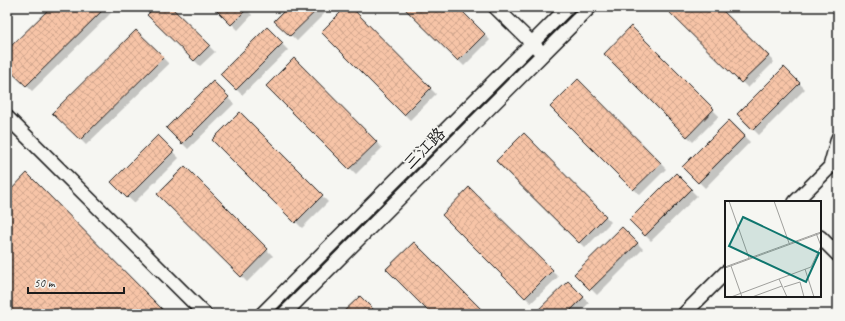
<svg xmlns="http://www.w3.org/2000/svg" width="845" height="321" font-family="Caveat,'LXGW WenKai TC',sans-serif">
<defs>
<pattern id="building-cross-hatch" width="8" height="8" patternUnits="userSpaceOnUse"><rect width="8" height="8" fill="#f7c4a7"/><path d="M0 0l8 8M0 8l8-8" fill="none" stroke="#d3a88f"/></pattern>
</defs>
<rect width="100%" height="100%" fill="#f6f6f2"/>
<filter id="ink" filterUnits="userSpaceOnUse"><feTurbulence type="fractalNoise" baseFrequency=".025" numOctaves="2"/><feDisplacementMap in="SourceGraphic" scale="8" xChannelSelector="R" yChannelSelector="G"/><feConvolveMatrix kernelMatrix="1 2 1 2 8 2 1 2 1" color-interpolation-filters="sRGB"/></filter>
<g filter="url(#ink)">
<!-- shadow -->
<path fill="#0003" d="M 52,7 L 112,7 L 114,10 L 32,91 L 7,66 L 7,52 Z
M 140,7 L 152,7 L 146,13 Z
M 156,7 L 170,7 L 215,52 L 200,66 L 149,15 Z
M 215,7 L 244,7 L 252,15 L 238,30 Z
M 289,7 L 331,7 L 297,41 L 276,21 Z
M 347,7 L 349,7 L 436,94 L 410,120 L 322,32 Z
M 405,7 L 457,7 L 490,40 L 464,66 Z
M 666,7 L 718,7 L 774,62 L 748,88 Z
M 631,28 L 719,116 L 693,142 L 605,54 Z
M 267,29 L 288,50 L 242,95 L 221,74 Z
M 136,31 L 169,64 L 86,145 L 54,113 Z
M 294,60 L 382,148 L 356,174 L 267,86 Z
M 784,68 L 805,89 L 759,135 L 738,114 Z
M 578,81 L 666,169 L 640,195 L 551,107 Z
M 213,83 L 234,104 L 188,149 L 167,128 Z
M 240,114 L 328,202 L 302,228 L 214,140 Z
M 729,122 L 750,142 L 705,188 L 684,167 Z
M 524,135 L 611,222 L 585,248 L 497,161 Z
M 158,137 L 179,158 L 134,203 L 112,182 Z
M 185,168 L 273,256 L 247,282 L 159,194 Z
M 676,175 L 697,196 L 651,241 L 630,220 Z
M 469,189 L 558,277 L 531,303 L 443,215 Z
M 622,228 L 643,249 L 597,295 L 576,274 Z
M 568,282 L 589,303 L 578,314 L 536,314 Z"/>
<!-- building -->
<path fill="url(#building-cross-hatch)" stroke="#1c1c1c" d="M 51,7 L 106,7 L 26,86 L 7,68 L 7,50 Z
M 155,7 L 171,7 L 210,45 L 194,61 L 147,15 Z
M 213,7 L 245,7 L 247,9 L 231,25 Z
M 288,7 L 320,7 L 290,36 L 274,21 Z
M 346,7 L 351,7 L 431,88 L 404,115 L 321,32 Z
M 403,7 L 458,7 L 485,34 L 458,61 Z
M 664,7 L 719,7 L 769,56 L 741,83 Z
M 631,26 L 714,109 L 687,137 L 604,54 Z
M 267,27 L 283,43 L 236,90 L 220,74 Z
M 136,30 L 164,57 L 80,140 L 52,113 Z
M 294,58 L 377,142 L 349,169 L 266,86 Z
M 784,67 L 800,83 L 753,130 L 737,114 Z
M 578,79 L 661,163 L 633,190 L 550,107 Z
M 213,81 L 229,97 L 182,144 L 166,128 Z
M 240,112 L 323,195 L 295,223 L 212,140 Z
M 729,120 L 745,136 L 698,183 L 682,167 Z
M 524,133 L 606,216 L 579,243 L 496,161 Z
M 158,135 L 174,151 L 127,198 L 111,182 Z
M 185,166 L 268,249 L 241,277 L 157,194 Z
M 27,173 L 167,314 L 7,314 L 7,194 Z
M 676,173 L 692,189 L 645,236 L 629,220 Z
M 469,187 L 553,270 L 525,298 L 442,215 Z
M 622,227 L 638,243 L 590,290 L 574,274 Z
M 414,242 L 486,314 L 431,314 L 386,269 Z
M 568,281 L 584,297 L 567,314 L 534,314 Z
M 360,296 L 378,314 L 341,314 Z"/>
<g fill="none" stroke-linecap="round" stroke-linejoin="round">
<defs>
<path id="minor" d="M 495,7 L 538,49
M 7,117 L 205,314
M 795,202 L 830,167 L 838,138
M 820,237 L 838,255
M 262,314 L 568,7
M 284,314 L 590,7
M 684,314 L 726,272"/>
</defs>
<!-- minor casing -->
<use href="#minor" stroke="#1c1c1c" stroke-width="16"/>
<!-- minor -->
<use href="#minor" stroke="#f6f6f2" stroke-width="13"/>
</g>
</g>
<g text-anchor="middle" stroke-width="3.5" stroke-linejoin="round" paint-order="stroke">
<!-- street labels -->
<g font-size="17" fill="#1c1c1c" stroke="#f6f6f2">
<text transform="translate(424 148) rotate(-45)" y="6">三江路</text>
</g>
</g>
<!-- overview -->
<g transform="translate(725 201)">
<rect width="96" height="96" fill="#f6f6f2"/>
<path fill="none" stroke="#9f9f9c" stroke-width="1" d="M 4,0 L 24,57M 49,0 L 64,42M 6,65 L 17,96M 0,66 L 96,31M 0,67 L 96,32M 80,68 L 89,96M 54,78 L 62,96M 59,86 L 75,81 L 79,96M 6,96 L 86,66 L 96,45 L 91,32M 27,96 L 57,85"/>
<path fill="#0f766e" fill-opacity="0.15" stroke="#0f766e" stroke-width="2" d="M 18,16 L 94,52 L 81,81 L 4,45 Z"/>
<rect width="96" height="96" fill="none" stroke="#1c1c1c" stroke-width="2"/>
</g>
<!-- margin -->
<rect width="845" height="321" fill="none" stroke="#f6f6f2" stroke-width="24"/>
<rect x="12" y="12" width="821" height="297" fill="none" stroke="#1c1c1c" stroke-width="1.5" filter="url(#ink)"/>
<!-- scale -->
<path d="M28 287v6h96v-6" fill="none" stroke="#1c1c1c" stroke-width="2"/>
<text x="34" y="287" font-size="12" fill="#1c1c1c" stroke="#f6f6f2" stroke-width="3" paint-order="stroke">50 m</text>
</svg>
